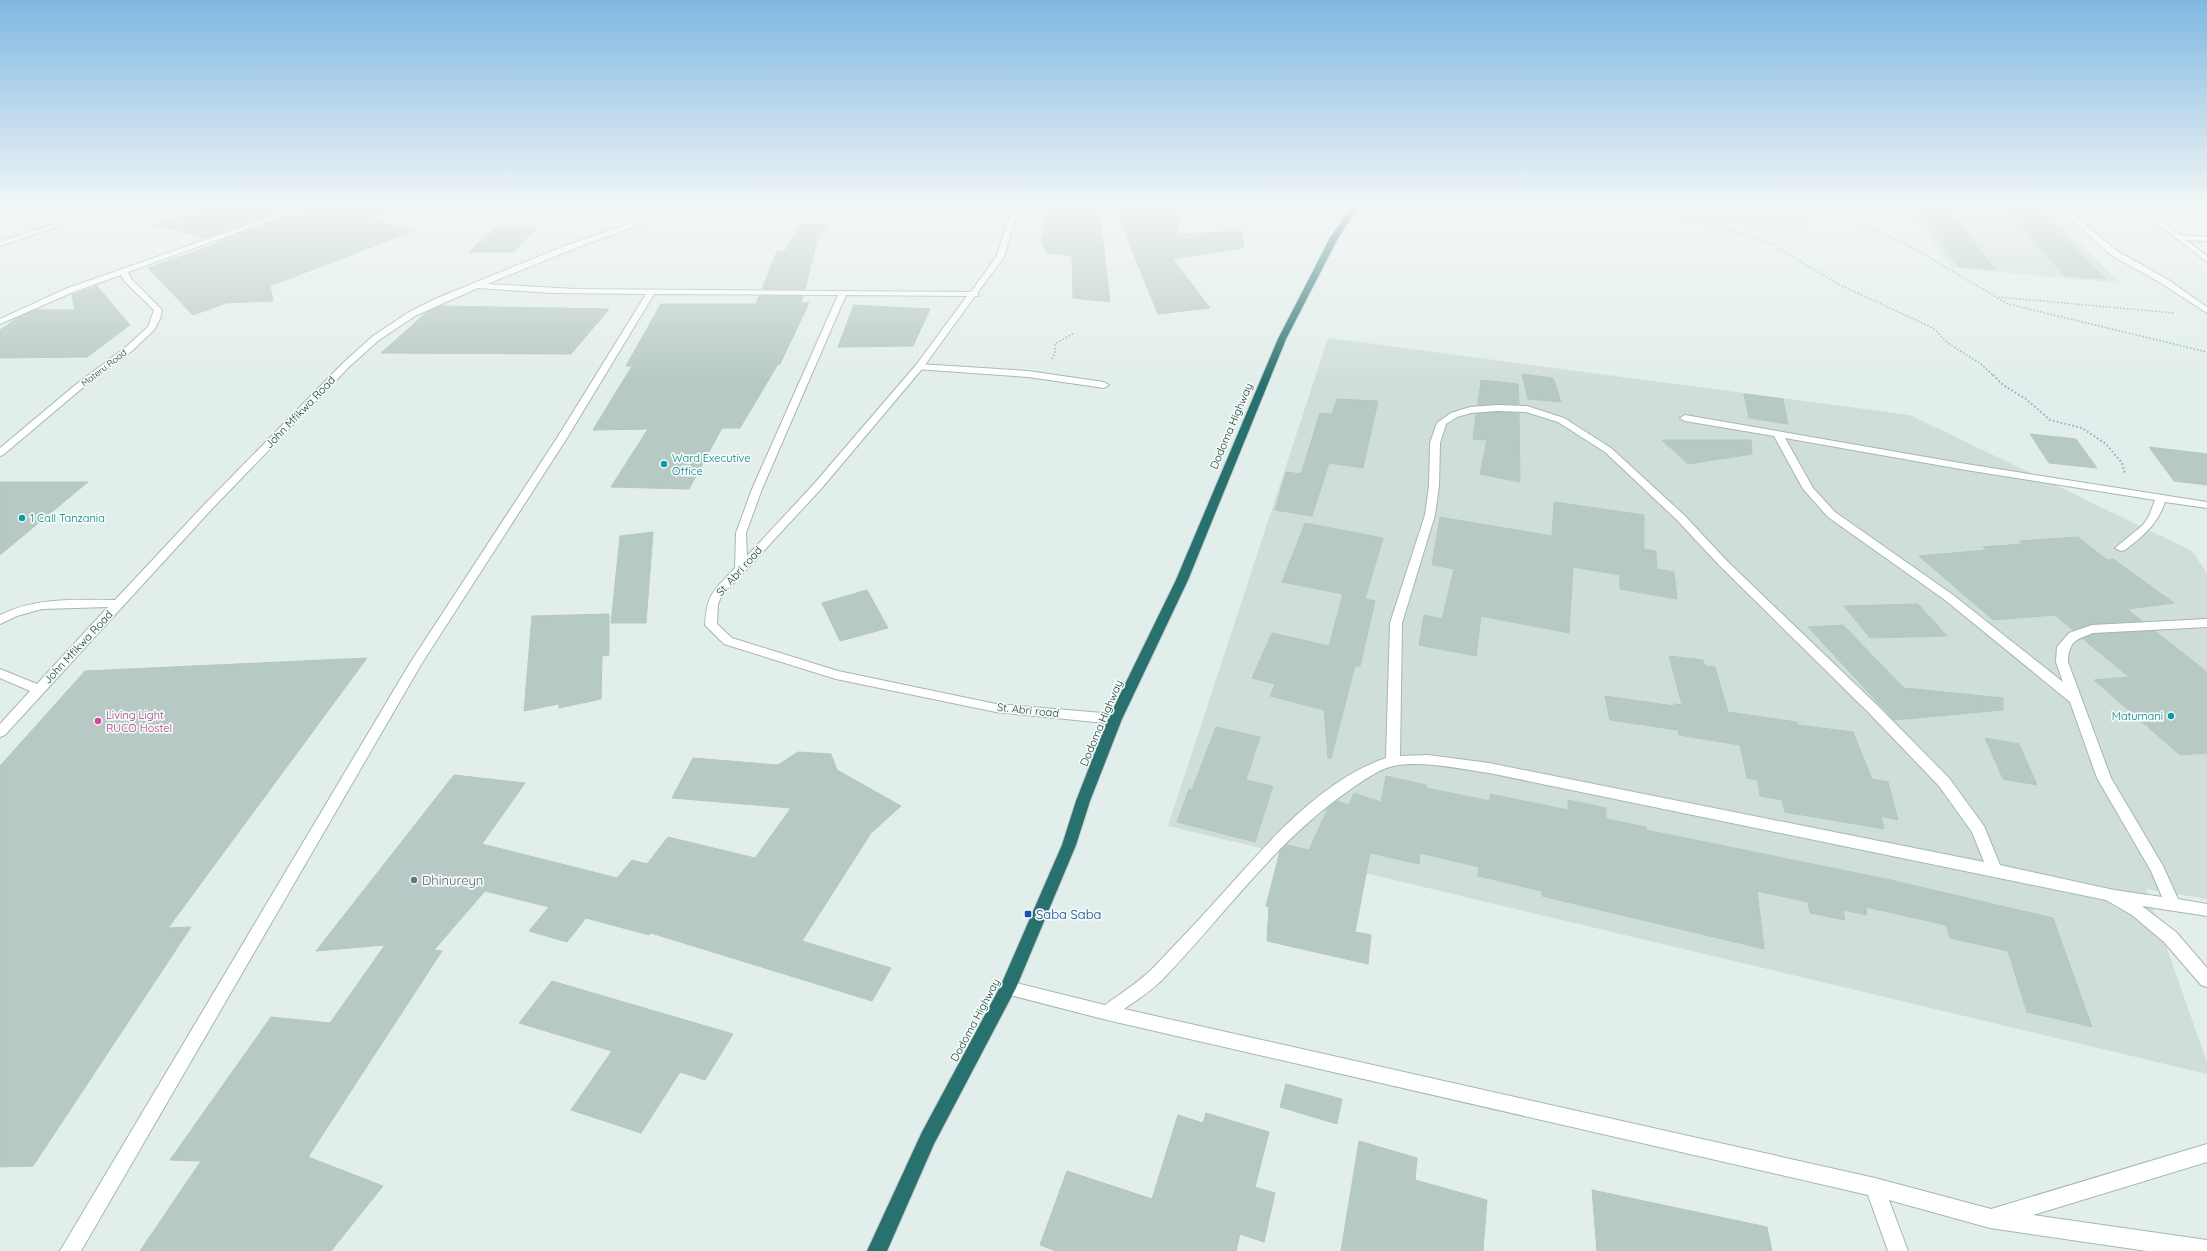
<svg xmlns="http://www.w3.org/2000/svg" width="2207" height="1251" font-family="Quicksand,sans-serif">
<rect width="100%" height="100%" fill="#e2eeeb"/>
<!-- built -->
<path fill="#d0deda" d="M 1634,208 L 1798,208 L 1810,230 L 1636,215 Z
M 1907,208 L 2045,208 L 2120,283 L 1952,268 Z
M 1328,338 L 1910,415 L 2192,551 L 2207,573 L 2207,899 L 2146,889 L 2207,1062 L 2207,1074 L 1168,826 Z"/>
<!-- building -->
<path fill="#b7c9c4" stroke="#b4c8c3" d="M 207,208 L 292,208 L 206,238 L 154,225 Z
M 306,208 L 396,208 L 370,219 L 416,230 L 270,286 L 273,301 L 226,303 L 193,315 L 148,268 L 221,242 L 218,241 Z
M 1047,208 L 1099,208 L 1110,302 L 1073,298 L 1072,256 L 1047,253 L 1042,242 Z
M 1115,208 L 1176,208 L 1179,234 L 1242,231 L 1244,248 L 1173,259 L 1210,308 L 1158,314 Z
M 1915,208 L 1947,208 L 1996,270 L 1958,266 Z
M 2005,208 L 2037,208 L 2106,279 L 2065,276 Z
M 800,224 L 828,224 L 817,241 L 805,289 L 762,289 L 777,251 L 785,251 Z
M 494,228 L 537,228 L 514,252 L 469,252 Z
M 97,286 L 130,325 L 87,357 L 0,358 L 0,330 L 19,317 L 35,310 L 75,310 L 72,295 Z
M 759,296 L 803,296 L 801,303 L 809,303 L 780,364 L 778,364 L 740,428 L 722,428 L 689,489 L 611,487 L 648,429 L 593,430 L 632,366 L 626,366 L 661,304 L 756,304 Z
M 854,305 L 930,309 L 913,346 L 838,347 Z
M 440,306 L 609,309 L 571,354 L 381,353 L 427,312 Z
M 1522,374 L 1553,378 L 1561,402 L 1528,399 Z
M 1481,380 L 1518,384 L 1519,404 L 1478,405 Z
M 1744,394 L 1783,399 L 1788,424 L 1749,418 Z
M 1337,399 L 1378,401 L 1363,468 L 1329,463 L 1312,516 L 1275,510 L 1286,472 L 1301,474 L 1320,413 L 1332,414 Z
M 1497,412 L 1519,413 L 1520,482 L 1480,474 L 1487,440 L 1473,439 L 1476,414 Z
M 2030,434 L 2076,439 L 2097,468 L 2049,463 Z
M 1662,440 L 1751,440 L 1752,454 L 1688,464 Z
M 2149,447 L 2207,454 L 2207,485 L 2174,481 Z
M 0,482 L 88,482 L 0,555 Z
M 1554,502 L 1644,515 L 1644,549 L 1656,551 L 1657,569 L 1674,572 L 1677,599 L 1620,589 L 1620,575 L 1573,567 L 1569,633 L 1481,616 L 1476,656 L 1419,645 L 1424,615 L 1442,619 L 1454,569 L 1432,565 L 1440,517 L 1552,536 Z
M 1305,523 L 1383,538 L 1365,599 L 1375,601 L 1360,666 L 1355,666 L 1331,758 L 1328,758 L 1324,710 L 1270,696 L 1275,684 L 1252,678 L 1272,633 L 1329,646 L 1343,594 L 1282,582 Z
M 653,532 L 646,623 L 611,623 L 620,536 Z
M 2078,537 L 2107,560 L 2113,559 L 2174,603 L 2127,609 L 2142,621 L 2092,624 L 2073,630 L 2055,615 L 1993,620 L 1919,556 L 1987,550 L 1983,547 L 2023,544 L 2019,541 Z
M 867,590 L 888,628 L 840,641 L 822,603 Z
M 1918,604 L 1947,636 L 1870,638 L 1844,606 Z
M 609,614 L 609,655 L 602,656 L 601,699 L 559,708 L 559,704 L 524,711 L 532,616 Z
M 1843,625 L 1904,688 L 2003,698 L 2003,710 L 1894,720 L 1808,627 Z
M 2155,631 L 2207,672 L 2207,753 L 2180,755 L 2094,680 L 2129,677 L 2083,639 L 2093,634 Z
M 1669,656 L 1703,660 L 1705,666 L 1715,667 L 1728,712 L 1797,722 L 1798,725 L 1853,732 L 1872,779 L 1888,782 L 1898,820 L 1881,816 L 1884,829 L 1785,812 L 1782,800 L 1760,796 L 1758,780 L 1747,778 L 1740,745 L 1679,735 L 1678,730 L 1610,720 L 1605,696 L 1674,706 L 1674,704 L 1682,705 Z
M 367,658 L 168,928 L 191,927 L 33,1166 L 0,1167 L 0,766 L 85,671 Z
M 1216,727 L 1260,737 L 1246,780 L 1273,786 L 1255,842 L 1177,822 L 1189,789 L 1192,790 Z
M 1985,738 L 2019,744 L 2037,785 L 2003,779 Z
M 798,752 L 831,754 L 837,770 L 901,806 L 871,833 L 802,941 L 891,968 L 872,1001 L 651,933 L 649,935 L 586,918 L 567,942 L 529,931 L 549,907 L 485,891 L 434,950 L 442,951 L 308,1157 L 383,1186 L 331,1251 L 140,1251 L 201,1161 L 170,1160 L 271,1017 L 330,1023 L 385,945 L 316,951 L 454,775 L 525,783 L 482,844 L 617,878 L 632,860 L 647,864 L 668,837 L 755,858 L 791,808 L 672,798 L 693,758 L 778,765 Z
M 1386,776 L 1426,785 L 1426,788 L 1490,801 L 1490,794 L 1568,810 L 1568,800 L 1606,808 L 1606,819 L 1646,827 L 1646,830 L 1886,879 L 2053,918 L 2092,1027 L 2027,1012 L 2008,951 L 1950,938 L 1946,925 L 1866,907 L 1867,915 L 1843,910 L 1845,920 L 1810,913 L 1808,902 L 1757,891 L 1764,949 L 1542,896 L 1542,891 L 1478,876 L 1479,867 L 1420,853 L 1419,864 L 1370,853 L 1355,932 L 1371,935 L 1368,964 L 1267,941 L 1269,907 L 1266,906 L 1280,851 L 1287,845 L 1309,850 L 1328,808 L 1337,801 L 1349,805 L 1354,793 L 1381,802 Z
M 552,981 L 733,1034 L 705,1080 L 680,1072 L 641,1133 L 571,1110 L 612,1051 L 519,1023 Z
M 1286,1084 L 1342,1099 L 1337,1124 L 1280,1107 Z
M 1206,1113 L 1269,1132 L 1255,1187 L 1275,1193 L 1264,1242 L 1240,1234 L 1236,1251 L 1056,1251 L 1040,1245 L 1067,1171 L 1152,1199 L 1178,1115 L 1203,1123 Z
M 1359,1141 L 1417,1158 L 1415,1180 L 1487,1200 L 1483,1251 L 1341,1251 Z
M 1592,1190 L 1767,1227 L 1772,1251 L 1597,1251 Z"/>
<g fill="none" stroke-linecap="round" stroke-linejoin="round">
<defs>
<path id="lane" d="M 2059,208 L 2066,208 L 2117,251 L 2167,279 L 2207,307 L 2207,313 L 2161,283 L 2111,255 Z
M 919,364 L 1028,371 L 1104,382 L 1109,385 L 1104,388 L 1028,377 L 916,369 L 915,367 Z"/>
<path id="street" d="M 101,208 L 110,208 L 0,246 L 0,242 Z
M 296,208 L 305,208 L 128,272 L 131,279 L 162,310 L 160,319 L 154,330 L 133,350 L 80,390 L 3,455 L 0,456 L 0,448 L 74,386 L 127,346 L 148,327 L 154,310 L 125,282 L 121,275 L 71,293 L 0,324 L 0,319 L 65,289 Z
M 675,208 L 684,208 L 568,251 L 487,284 L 576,289 L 971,292 L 996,257 L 1013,208 L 1019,208 L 1004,257 L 978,292 L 978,296 L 975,296 L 922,369 L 821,489 L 721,597 L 718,604 L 717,624 L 732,638 L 838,671 L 996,704 L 1115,714 L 1120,716 L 1122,719 L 1120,722 L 1115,724 L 996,712 L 836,679 L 724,644 L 705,625 C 707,592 714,591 735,568 L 736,533 L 752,489 L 838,295 L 654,294 L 567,438 L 422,663 L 81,1251 L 60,1251 L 410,663 L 557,438 L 646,294 L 551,293 L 478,288 L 415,316 L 379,340 L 350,366 L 210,511 L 5,735 L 0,737 L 0,724 L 30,691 L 0,678 L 0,669 L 37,684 L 108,607 L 42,609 L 17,616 L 0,624 L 0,615 C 36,597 76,600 115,600 L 202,507 L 344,362 L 373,336 L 409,312 L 435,299 L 562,247 ZM 846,295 L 967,296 L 916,365 L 813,485 L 747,556 L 746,533 L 762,489 Z
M 2138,208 L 2145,208 L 2180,235 L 2207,237 L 2207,241 L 2186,240 L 2207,256 L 2207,262 Z
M 1497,405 L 1527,406 L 1564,418 L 1611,448 L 1685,516 L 1727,561 L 1879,707 L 1949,778 L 1984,826 L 2000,865 L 2114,890 L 2162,897 L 2151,871 L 2097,778 L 2070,702 L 1945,600 L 1828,517 L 1803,489 L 1774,436 L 1685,421 L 1680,418 L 1685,415 L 1966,464 L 2207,502 L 2207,508 L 2165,502 C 2158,524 2143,536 2125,550 L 2121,551 L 2115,548 L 2143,525 L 2149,516 L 2155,500 L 1966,470 L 1785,438 L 1813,488 L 1835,512 L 1953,595 L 2063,682 L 2056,662 L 2057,647 L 2069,633 L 2092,625 L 2207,619 L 2207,627 L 2093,633 C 2075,640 2069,641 2068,662 L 2111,778 L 2163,866 L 2178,899 L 2207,904 L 2207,916 L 2142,906 L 2176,932 L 2207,968 L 2207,987 L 2201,985 L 2164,942 L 2132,915 L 2106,900 L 1489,773 C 1460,769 1422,760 1393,766 C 1377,770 1364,780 1351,789 C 1276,840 1224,916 1162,980 C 1151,991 1137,1000 1124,1009 L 1875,1178 L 1991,1209 L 2207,1144 L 2207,1162 L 2033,1215 L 2207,1240 L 2207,1251 L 2147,1251 L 1990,1228 L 1889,1200 L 1908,1251 L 1888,1251 L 1868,1195 L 1107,1020 L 1002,993 L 1000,988 L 1002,983 L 1008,981 L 1105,1005 C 1120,994 1137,983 1151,970 C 1181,939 1211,907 1240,874 C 1280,829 1328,778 1386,758 L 1390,623 L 1425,515 L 1429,486 L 1430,443 L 1437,423 L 1451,413 L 1470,407 ZM 1497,411 L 1526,412 L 1558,422 L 1605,452 L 1677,520 L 1719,565 L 1869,713 L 1939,786 L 1972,832 L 1984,862 L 1489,763 L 1428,755 L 1400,756 L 1402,623 L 1435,515 L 1439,486 L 1440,443 L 1446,424 L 1457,417 L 1471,413 Z"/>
<path id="highway" d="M 1351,208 L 1357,208 L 1338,238 L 1286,339 L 1188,580 L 1122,719 L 1090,801 L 1076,845 L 1016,988 L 934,1144 L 887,1251 L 867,1251 L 922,1132 L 1001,985 L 1062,845 L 1076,801 L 1108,719 L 1176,580 L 1278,339 L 1330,238 Z"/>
</defs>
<!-- lane casing -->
<use href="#lane" stroke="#a4b7b4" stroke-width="2"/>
<!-- street casing -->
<use href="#street" stroke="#a4b7b4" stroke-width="2"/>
<!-- highway casing -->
<use href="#highway" stroke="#c1cac9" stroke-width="2"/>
<!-- path-far1 -->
<path stroke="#7fb5ad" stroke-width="1.5" stroke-dasharray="1.5 2" stroke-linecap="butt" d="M 1641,208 L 1720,227 L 1773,245 L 1838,284 L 1933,328 L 1949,344 L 1981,364 L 1994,376
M 1845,208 L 1846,212 L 1864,225 L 1908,245 L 2008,304 L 2207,352
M 1998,297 L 2174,313
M 1052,359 L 1055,353 L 1055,344 L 1074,333"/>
<!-- path -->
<path stroke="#7fb5ad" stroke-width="2" stroke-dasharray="1.5 2.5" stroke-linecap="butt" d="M 1993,375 L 2003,385 L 2026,399 L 2050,420 L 2082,428 L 2106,444 L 2122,463 L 2125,474"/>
<!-- lane -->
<use href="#lane" fill="#fff" fill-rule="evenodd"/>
<!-- street -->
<use href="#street" fill="#fff" fill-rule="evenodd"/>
<!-- highway -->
<use href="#highway" fill="#28716f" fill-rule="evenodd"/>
</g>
<!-- sky -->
<linearGradient id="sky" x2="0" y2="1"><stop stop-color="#80b8e2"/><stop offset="0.54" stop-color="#f2f7f6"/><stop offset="1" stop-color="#f2f7f6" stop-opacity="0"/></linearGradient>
<rect width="2207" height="383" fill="url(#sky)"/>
<!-- markers -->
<g fill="#0f9aa8" stroke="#f3faf8" stroke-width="1.5">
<circle cx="664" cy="464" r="4"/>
<circle cx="22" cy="518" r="4"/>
<circle cx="2171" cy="716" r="4"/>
</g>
<circle fill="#d1479c" stroke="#f3faf8" stroke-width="1.5" cx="98" cy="721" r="4"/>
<circle fill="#6b7280" stroke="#f3faf8" stroke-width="1.5" cx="414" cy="880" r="4"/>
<rect fill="#1a4fb4" stroke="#f3faf8" stroke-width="1.5" x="1024" y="910" width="8" height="8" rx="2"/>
<g text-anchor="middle" stroke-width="3.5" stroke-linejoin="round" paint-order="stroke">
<!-- far-street labels -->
<g font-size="9" fill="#20413e" stroke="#f3faf8">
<text transform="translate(104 368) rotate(-38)" y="3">Materu Road</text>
</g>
<!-- street labels -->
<g font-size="11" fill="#20413e" stroke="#f3faf8">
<text transform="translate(300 412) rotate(-46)" y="4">John Mfikwa Road</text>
<text transform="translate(1231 426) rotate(-67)" y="4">Dodoma Highway</text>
<text transform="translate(739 571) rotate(-48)" y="4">St. Abri road</text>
<text transform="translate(78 647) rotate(-47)" y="4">John Mfikwa Road</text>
<text transform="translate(1028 710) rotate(6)" y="4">St. Abri road</text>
<text transform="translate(1101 723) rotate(-67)" y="4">Dodoma Highway</text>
<text transform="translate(975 1020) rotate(-62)" y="4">Dodoma Highway</text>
</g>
<!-- culture labels -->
<g font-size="11" fill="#0d838f" stroke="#f3faf8" text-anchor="start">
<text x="672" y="462">Ward Executive<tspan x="672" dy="13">Office</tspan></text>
<text x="30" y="522">1 Call Tanzania</text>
<text x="2163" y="720" text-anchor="end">Matumani</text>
</g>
<!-- hotel labels -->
<g font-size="11" fill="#b23c85" stroke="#f3faf8" text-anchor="start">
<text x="106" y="719">Living Light<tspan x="106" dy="13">RUCO Hostel</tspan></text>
</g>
<!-- near-worship labels -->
<g font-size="13" fill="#5b616d" stroke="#f3faf8" text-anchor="start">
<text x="422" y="885">Dhinureyn</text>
</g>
<!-- near-transit labels -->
<g font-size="13" fill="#164399" stroke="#f3faf8" text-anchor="start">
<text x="1036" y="919">Saba Saba</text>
</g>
</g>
</svg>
